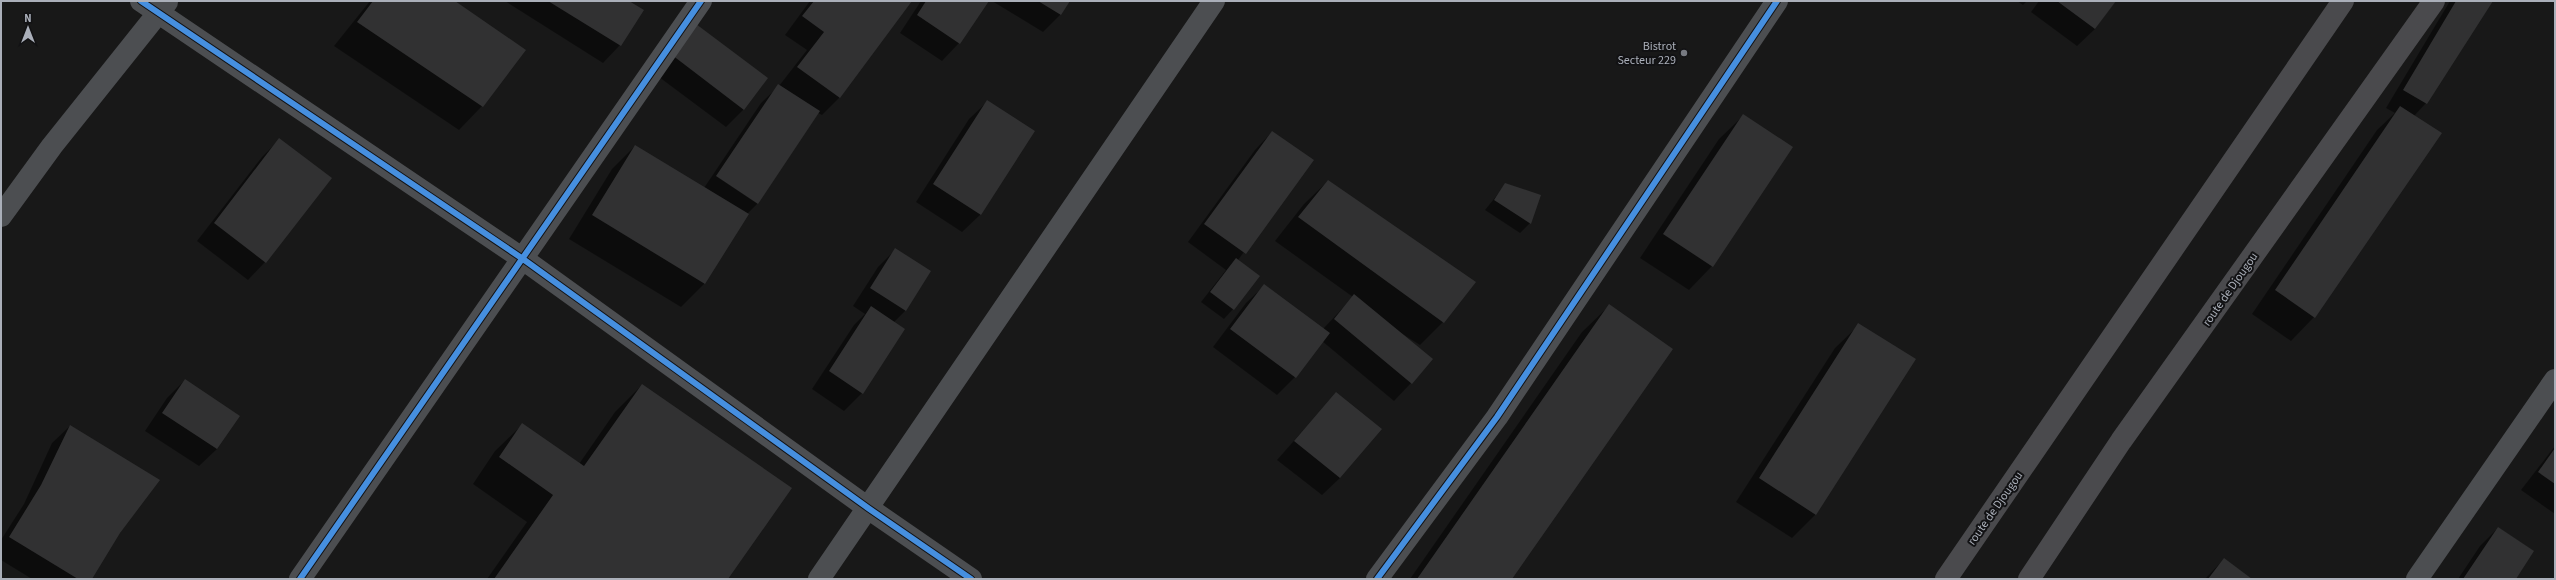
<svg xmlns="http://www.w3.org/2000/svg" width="2556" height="580" font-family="'Source Sans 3',sans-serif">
<rect width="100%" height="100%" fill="#181818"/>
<!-- shadow -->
<path fill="#0007" d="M 370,1 L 454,1 L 482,106 L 459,130 L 334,46 Z
M 505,1 L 627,1 L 620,45 L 603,63 Z
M 810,1 L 911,1 L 839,98 L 822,115 L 818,113 L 757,204 L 747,214 L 704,284 L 681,307 L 569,239 L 612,169 L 635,146 L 704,188 L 761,103 L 779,86 L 807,50 L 785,35 Z
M 921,1 L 988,1 L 959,43 L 942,61 L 900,33 Z
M 992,1 L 1069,1 L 1060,15 L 1043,32 Z
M 2017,1 L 2027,1 L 2023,5 Z
M 2039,1 L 2115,1 L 2095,29 L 2077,46 L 2031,12 Z
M 2450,1 L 2491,1 L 2426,103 L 2414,116 L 2314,317 L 2291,341 L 2252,314 L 2377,130 L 2395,113 L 2386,108 Z
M 678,43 L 744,109 L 726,127 L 655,74 Z
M 987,102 L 1033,132 L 980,215 L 962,232 L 916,202 L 969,119 Z
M 1743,116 L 1712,266 L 1689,290 L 1640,258 L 1719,139 Z
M 1272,132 L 1312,160 L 1238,260 L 1233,309 L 1224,319 L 1201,302 L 1226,270 L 1188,242 L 1255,150 Z
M 280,139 L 265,262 L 248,280 L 197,241 L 262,157 Z
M 1328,181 L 1443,322 L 1420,345 L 1396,330 L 1411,383 L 1394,401 L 1322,341 L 1295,377 L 1277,395 L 1213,347 L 1246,303 L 1264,286 L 1323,329 L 1353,297 L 1275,241 L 1304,204 Z
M 1506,184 L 1539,196 L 1530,223 L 1520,233 L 1485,210 Z
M 896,249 L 905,311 L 894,322 L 862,393 L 844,411 L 812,389 L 854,325 L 865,314 L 853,306 L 878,267 Z
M 1609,306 L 1511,579 L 1410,579 L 1582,332 Z
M 1859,325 L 1914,360 L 1815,515 L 1792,538 L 1736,502 L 1835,348 Z
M 185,380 L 217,449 L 199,466 L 145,431 L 167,398 Z
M 642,385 L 727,579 L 487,579 L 527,522 L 473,484 L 495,451 L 522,425 L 579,464 L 615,412 Z
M 1336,393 L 1340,478 L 1322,495 L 1277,460 Z
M 70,426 L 119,533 L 91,579 L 32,579 L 1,560 L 1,540 L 24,504 L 52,443 Z
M 2555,446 L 2555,514 L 2521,490 Z
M 2498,528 L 2515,579 L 2458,579 L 2480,546 Z
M 2224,559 L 2250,579 L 2205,579 Z"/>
<!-- building -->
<path fill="#313132" d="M 373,1 L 455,1 L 526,50 L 483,107 L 357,22 Z
M 548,1 L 629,1 L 644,10 L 621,46 Z
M 814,1 L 912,1 L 840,98 L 797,67 L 824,32 L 802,16 Z
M 926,1 L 989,1 L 960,44 L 917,15 Z
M 1038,1 L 1070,1 L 1061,15 Z
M 2057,1 L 2116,1 L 2095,29 Z
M 2456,1 L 2493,1 L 2427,104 L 2403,90 Z
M 696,24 L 768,78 L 744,110 L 672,55 Z
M 778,84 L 820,111 L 758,204 L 716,176 Z
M 987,100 L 1035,131 L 981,215 L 933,184 Z
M 2400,106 L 2442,133 L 2315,318 L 2275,290 Z
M 1743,114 L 1793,147 L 1713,267 L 1663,234 Z
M 1272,131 L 1314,160 L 1246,254 L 1204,224 Z
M 279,138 L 332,178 L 266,263 L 214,223 Z
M 635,145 L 749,214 L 705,284 L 592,215 Z
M 1328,180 L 1476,282 L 1444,323 L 1298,217 Z
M 1505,183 L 1541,195 L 1531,224 L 1494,200 Z
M 895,248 L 931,271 L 906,311 L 870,288 Z
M 1236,258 L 1260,276 L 1234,310 L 1210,292 Z
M 1264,284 L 1330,333 L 1296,378 L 1230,329 Z
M 1354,294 L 1433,359 L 1412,384 L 1334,319 Z
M 1609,304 L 1673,349 L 1512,579 L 1417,579 Z
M 871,306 L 905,329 L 863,394 L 829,371 Z
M 1858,323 L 1916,359 L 1816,515 L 1759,478 Z
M 185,379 L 240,416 L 217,449 L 162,413 Z
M 642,384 L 792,488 L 728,579 L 494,579 L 553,495 L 499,457 L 522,423 L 584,466 Z
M 1336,392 L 1382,429 L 1340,478 L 1294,441 Z
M 70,425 L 160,480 L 120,533 L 92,579 L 78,579 L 9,537 L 41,485 Z
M 2555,448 L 2555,484 L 2538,472 Z
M 2498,527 L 2534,551 L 2516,579 L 2463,579 Z
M 2224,558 L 2252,579 L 2208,579 Z"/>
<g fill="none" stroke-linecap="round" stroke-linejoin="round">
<!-- street -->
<path stroke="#4c4e51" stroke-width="22" d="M 141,1 L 523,259 L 868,508 L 971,579
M 1,216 L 52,146 L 167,2
M 300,579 L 701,1
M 819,579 L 1214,1
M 1377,579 L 1497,417 L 1777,1
M 2417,579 L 2555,380"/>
<!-- highway -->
<path stroke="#4a4a4d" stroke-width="22" d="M 1946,579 L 2343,1
M 2029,579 L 2121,441 L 2434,1"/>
<defs>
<path id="cycleway" d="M 141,1 L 523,259 L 868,508 L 971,579
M 300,579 L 701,1
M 1377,579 L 1497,417 L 1777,1"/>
</defs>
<!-- cycleway casing -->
<use href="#cycleway" stroke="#121214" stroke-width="8"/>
<!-- cycleway -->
<use href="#cycleway" stroke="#468fdf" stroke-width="6"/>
</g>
<!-- markers -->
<circle fill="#777a81" stroke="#121214" stroke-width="1.5" cx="1684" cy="53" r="4"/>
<g text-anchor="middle" stroke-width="4" stroke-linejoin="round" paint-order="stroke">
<!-- poi labels -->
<g font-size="12" fill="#aaafb9" stroke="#121214" text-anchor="end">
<text x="1676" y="50">Bistrot<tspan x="1676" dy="14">Secteur 229</tspan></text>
</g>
<!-- street labels -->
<g font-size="12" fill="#aaafb9" stroke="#121214">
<text transform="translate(2230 289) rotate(-55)" y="4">route de Djougou</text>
<text transform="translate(1995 508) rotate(-55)" y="4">route de Djougou</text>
</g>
</g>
<!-- border -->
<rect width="2556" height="580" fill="none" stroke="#aaafb9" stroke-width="4"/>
<!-- north arrow -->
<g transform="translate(28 28)" stroke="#121214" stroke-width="3" paint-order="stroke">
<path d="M0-3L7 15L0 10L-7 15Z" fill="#aaafb9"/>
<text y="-6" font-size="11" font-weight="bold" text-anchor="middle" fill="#aaafb9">N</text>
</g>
</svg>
